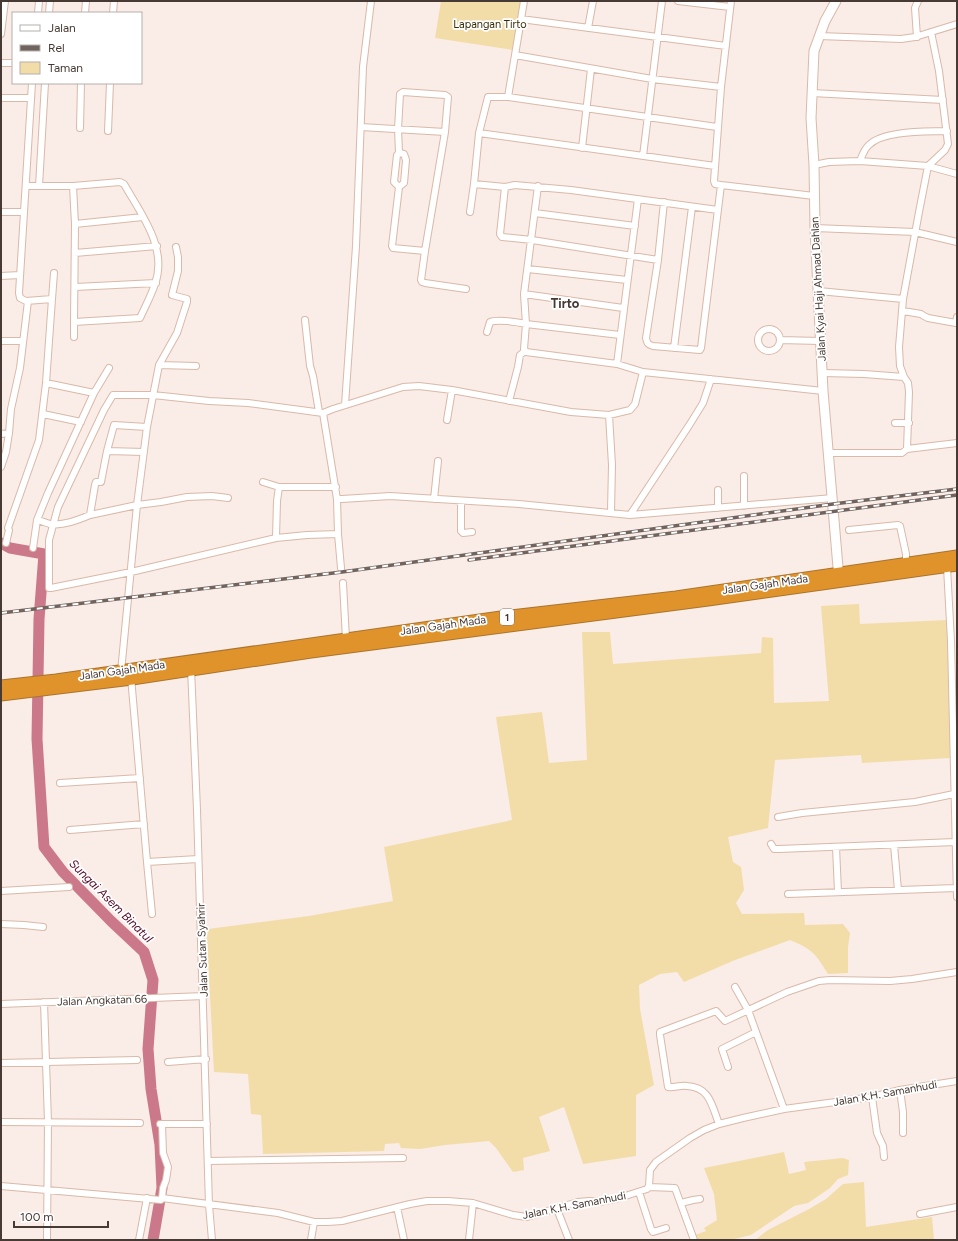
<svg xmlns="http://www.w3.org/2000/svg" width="958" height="1241" font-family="Figtree,sans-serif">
<rect width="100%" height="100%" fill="#faece6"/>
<!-- green -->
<path fill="#f2dda8" d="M 441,1 L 521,1 L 513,50 L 435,38 Z
M 859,604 L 860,624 L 947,620 L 950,688 L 950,758 L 862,763 L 861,755 L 775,760 L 768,828 L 728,837 L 733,862 L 741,867 L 744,890 L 736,903 L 742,914 L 804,913 L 805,925 L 843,924 L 850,933 L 848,947 L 848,973 L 828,974 C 816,954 812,949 790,940 L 735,960 L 684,982 L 677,972 L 660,974 L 639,985 L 640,1009 L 654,1085 L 636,1095 L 636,1156 L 583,1164 L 564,1107 L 539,1117 L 550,1151 L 523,1158 L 524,1170 L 513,1172 L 496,1148 L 489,1141 L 445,1145 L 420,1149 L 401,1148 L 399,1143 L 385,1144 L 384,1151 L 263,1154 L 261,1115 L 251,1114 L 248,1074 L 214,1072 L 207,937 L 208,929 L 309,916 L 393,901 L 384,847 L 512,820 L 496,717 L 542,712 L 549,763 L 587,760 L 582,632 L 610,632 L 613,664 L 761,653 L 762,637 L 773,638 L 774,703 L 829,701 L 821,606 Z
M 784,1152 L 789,1174 L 806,1170 L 804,1162 L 843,1158 L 849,1160 L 848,1175 L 838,1179 L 830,1188 L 808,1203 L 794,1206 L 751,1235 L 730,1240 L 697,1240 L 695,1235 L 706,1231 L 704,1228 L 717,1220 L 714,1194 L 704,1168 Z
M 864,1182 L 866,1227 L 932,1217 L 934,1240 L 755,1240 L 768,1230 L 809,1209 L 826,1199 L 843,1184 Z"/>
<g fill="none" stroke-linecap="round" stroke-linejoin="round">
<!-- river -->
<path stroke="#cb788a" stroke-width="11" d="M 1,543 L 10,548 L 44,554 L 39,619 L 37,739 L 44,847 L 63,872 L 111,921 L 144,952 L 153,980 L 148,1049 L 151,1089 L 160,1145 L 162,1188 L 153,1240"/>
<defs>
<path id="street" d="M 678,1 L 730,7
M 731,1 L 721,87 L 714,181 L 715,184 L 721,185 L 814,196
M 38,13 L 39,1
M 49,13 L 50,1
M 85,13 L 86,1
M 113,13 L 114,1
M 521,19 L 726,46
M 588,28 L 593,1
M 931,32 L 939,71 L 948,144 L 945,150 L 928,166 L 957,174
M 1,34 L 5,1
M 819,36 L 901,39 L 915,37 L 957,24
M 917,37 L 915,8 L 918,1
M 515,55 L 652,79 L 721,87
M 1,63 L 13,63
M 812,93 L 943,100
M 508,97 L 524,1
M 1,98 L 31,98
M 361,127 L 445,132 L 425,251 L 421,280 L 422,282 L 425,283 L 466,289
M 717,127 L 508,97 L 488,97 L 479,133 L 474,184 L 505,187 L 515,185 L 526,186 L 571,190 L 718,210
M 80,128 L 81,83
M 108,131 L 110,83
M 479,133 L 715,166
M 582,148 L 591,69
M 399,153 L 404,154 L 406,160 L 404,183 L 399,187 L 392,246 L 393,248 L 425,251
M 643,156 L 662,1
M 860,161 C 862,156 864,149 869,145 C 884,130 927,132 947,131
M 814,165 L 829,162 L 860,161 L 928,166 L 919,212 L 903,299
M 120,182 L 124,184 C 141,214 168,248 155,284 C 151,296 145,307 140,318 L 74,322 L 75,224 L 73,186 Z
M 26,186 L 73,186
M 39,186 L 45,83
M 538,186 L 524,294 L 526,324 L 524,349 L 526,352 L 617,364 L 643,372 L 823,391
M 399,187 L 394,182 L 397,155 L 399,153 L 398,129 L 400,94 L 403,92 L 445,95 L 448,97 L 445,132
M 505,187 L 500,234 L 502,237 L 532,240 L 658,260
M 664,202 L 658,260 L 646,338 C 647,343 648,345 653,346 L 700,350 L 701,348 L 721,185
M 1,212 L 24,212
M 470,212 L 474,184
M 535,213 L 635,226
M 75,224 L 143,217
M 815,228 L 915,232 L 957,242
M 75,253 L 157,246
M 528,269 L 627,280
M 1,276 L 20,275
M 75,287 L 156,283
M 819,291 L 903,299 L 899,347 L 900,366 L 904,377 L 908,383 L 909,392 L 907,449
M 524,294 L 623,308
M 52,299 L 54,273
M 903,311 L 921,314 L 924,316 L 928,318 L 956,323 L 957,317
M 305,320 L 310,366 L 313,376 L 319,412
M758 340a11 11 0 1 1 22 0a11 11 0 1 1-22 0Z
M 487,332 L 490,322 C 498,319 518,322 526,324 L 620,335
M 74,337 L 74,322
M 780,340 L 820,341
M 1,341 L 23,341
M 674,348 L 692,207
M 617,364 L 638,199
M 159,365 L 196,366
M 823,373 L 864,374 L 904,377
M 46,383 L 94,393
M 509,401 L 518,367 L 520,355 L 525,351
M 345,405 L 356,246 L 363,67 L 371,1
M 323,413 L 248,403 L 209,401 L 153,395 L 113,395 L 104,410 L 58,507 L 49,540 L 49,588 L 51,588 L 131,572 L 276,538 L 307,535 L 338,534 L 337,499 L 342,499 L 390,496 L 519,504 L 630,515 L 833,498
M 43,414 L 81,422
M 609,415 L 612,465 L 611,512
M 447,420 L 452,390
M 895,423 L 909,423
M 1,434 L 9,433
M 107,451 L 114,425 L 147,427
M 828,453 L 902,453 L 907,449 L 957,443
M 1,467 L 6,452 L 9,433 L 11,409 L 20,368 L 28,301
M 263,482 L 279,487 L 336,487
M 718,490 L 718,508
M 337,499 L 323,413 L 333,409 L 403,387 L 419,386 L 452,390 L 571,412 L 609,415 L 630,410 L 635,404 L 643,372
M 434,499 L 438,461
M 461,501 L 461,531 L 463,533 L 472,532
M 744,506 L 744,476
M 90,515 L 95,485 L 96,482 L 101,482 L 107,451 L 144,452
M 630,515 L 690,424 L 703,403 L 711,379
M 37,520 C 42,521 46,523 50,524 C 63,526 78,520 90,515 L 137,505 L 161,502 L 187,497 L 212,496 L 228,498
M 849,530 L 898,525 L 900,526 L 906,554 L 906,563
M 338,534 L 341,568
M 276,538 L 277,501 L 279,487
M 6,543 L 9,530 L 8,528 L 39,440 L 46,383 L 52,299 L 26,301 L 20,298 L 19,293 L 32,83
M 33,548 L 37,520 L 48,493 L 94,393 L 109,368
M 947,567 L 951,641 L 957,897
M 343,583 L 346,639
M 191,668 L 197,810 L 209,1205 L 212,1240
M 121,672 L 137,505 L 147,427 L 159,365 L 177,333 L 187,302 L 187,299 L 172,295 L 178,271 L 178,257 L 176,247
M 131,677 L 147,862 L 198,859
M 60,783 L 140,778
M 778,817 L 802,813 L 915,802 L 954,794
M 70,830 L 144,824
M 771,844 L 774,849 L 779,849 L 955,842
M 894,845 L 898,890
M 836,847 L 838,892
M 147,862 L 152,914
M 1,891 L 69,887
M 788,894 L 956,888
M 1,924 L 24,925 L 43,927
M 735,987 L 748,1010 L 784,1109
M 44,1002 L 48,1122 L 47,1240
M 1,1004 L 204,996
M 168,1062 L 206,1059
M 1,1063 L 137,1060
M 728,1067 L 722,1049 L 756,1032
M 900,1090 L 903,1112 L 903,1133
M 872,1097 L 877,1133 L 883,1146 L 884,1157
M 1,1122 L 140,1123
M 160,1124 L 207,1124
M 162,1124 L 163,1153 L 168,1167 L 166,1180 L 163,1188 L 162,1198
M 719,1124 C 712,1106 710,1087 687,1086 C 680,1085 674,1088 668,1087 L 660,1035 L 660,1032 L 716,1011 L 725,1021 L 787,992 L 819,981 L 830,980 L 890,981 L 912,979 L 957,972
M 208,1161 L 403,1158
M 1,1186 L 161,1200 L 162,1198 L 278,1213 L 314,1222 L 328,1222 L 342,1221 L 410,1204 L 427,1201 L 448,1201 L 473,1203 L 513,1215 L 527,1217 L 578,1202 L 589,1201 L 599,1202 L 619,1198 L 647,1189 L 649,1186 L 650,1170 L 656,1162 L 690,1138 L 704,1130 L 719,1124 L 743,1118 L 784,1109 L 872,1097 L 900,1090 L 957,1081
M 649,1187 L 675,1188 L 694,1240
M 639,1192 L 651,1229 L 653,1232 L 666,1228
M 681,1203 L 693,1200 L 700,1199
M 397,1207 L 404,1240
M 557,1209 L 569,1240
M 920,1214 L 957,1207
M 139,1240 L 147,1198
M 311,1240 L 314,1222
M 469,1240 L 473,1203"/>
<path id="secondary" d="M 836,1 L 825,21 L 814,51 L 811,118 L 814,165 L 815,228 L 823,391 L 839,579"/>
<path id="highway" d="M 1,686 L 56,680 L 501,617 L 676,597 L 772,583 L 957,556
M 1,695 L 132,679 L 311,652 L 708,600 L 957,565"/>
</defs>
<!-- street casing -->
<use href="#street" stroke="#d9b9a9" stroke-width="8"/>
<!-- secondary casing -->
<use href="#secondary" stroke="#d9b9a9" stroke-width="11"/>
<!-- highway casing -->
<use href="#highway" stroke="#aa742e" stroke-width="13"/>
<!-- street -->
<use href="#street" stroke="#fff" stroke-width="6"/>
<!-- secondary -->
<use href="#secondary" stroke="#fff" stroke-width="9"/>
<!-- highway -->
<use href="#highway" stroke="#e0932b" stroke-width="11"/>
<defs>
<path id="rail" d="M 469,560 L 957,495
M 1,613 L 342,572 L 833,504 L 957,489"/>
</defs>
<!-- rail casing -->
<use href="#rail" stroke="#71635d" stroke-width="3.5"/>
<!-- rail -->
<use href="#rail" stroke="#fff" stroke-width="2" stroke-dasharray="6" stroke-linecap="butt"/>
</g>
<g text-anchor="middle" stroke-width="3.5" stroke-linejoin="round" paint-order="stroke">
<!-- shield labels -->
<rect fill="#fff" stroke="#7e7470" stroke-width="1" x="500" y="609" width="14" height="16" rx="3"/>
<g font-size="10" font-weight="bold" fill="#473933">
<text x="507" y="621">1</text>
</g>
<!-- park labels -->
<g font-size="11" fill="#382c07" stroke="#fff">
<text x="490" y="28">Lapangan Tirto</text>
</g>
<!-- street labels -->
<g font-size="11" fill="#473933" stroke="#fff">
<text transform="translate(818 289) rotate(-93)" y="4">Jalan Kyai Haji Ahmad Dahlan</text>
<text transform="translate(765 584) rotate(-8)" y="4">Jalan Gajah Mada</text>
<text transform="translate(443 625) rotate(-8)" y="4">Jalan Gajah Mada</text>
<text transform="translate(122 670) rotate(-8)" y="4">Jalan Gajah Mada</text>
<text transform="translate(202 950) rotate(-92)" y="4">Jalan Sutan Syahrir</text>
<text transform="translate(102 1000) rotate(-2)" y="4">Jalan Angkatan 66</text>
<text transform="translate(885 1093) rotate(-10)" y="4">Jalan K.H. Samanhudi</text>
<text transform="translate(574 1205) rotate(-11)" y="4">Jalan K.H. Samanhudi</text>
</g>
<!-- water labels -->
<g font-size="12" font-style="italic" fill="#550925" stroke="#fff">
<text transform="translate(111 901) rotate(45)" y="4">Sungai Asem Binatul</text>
</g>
<!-- quarter labels -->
<g font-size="13" font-weight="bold" fill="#473933" stroke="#fff">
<text x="565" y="308">Tirto</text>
</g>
</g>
<!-- border -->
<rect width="958" height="1241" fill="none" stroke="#473933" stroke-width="4"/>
<!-- legend -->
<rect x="12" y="12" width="130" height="72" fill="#ffffff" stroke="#b5b0ad"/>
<rect x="20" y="25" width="20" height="6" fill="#ffffff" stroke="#b5b0ad"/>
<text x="48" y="32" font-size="12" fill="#473933">Jalan</text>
<rect x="20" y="45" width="20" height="6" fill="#71635d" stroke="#b5b0ad"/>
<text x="48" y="52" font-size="12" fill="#473933">Rel</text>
<rect x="20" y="62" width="20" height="12" fill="#f2dda8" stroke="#b5b0ad"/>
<text x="48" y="72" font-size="12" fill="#473933">Taman</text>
<!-- scale -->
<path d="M14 1221v6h94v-6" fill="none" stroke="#473933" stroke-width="2"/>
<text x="20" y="1221" font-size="12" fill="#473933" stroke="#ffffff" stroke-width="3" paint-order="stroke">100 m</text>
</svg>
